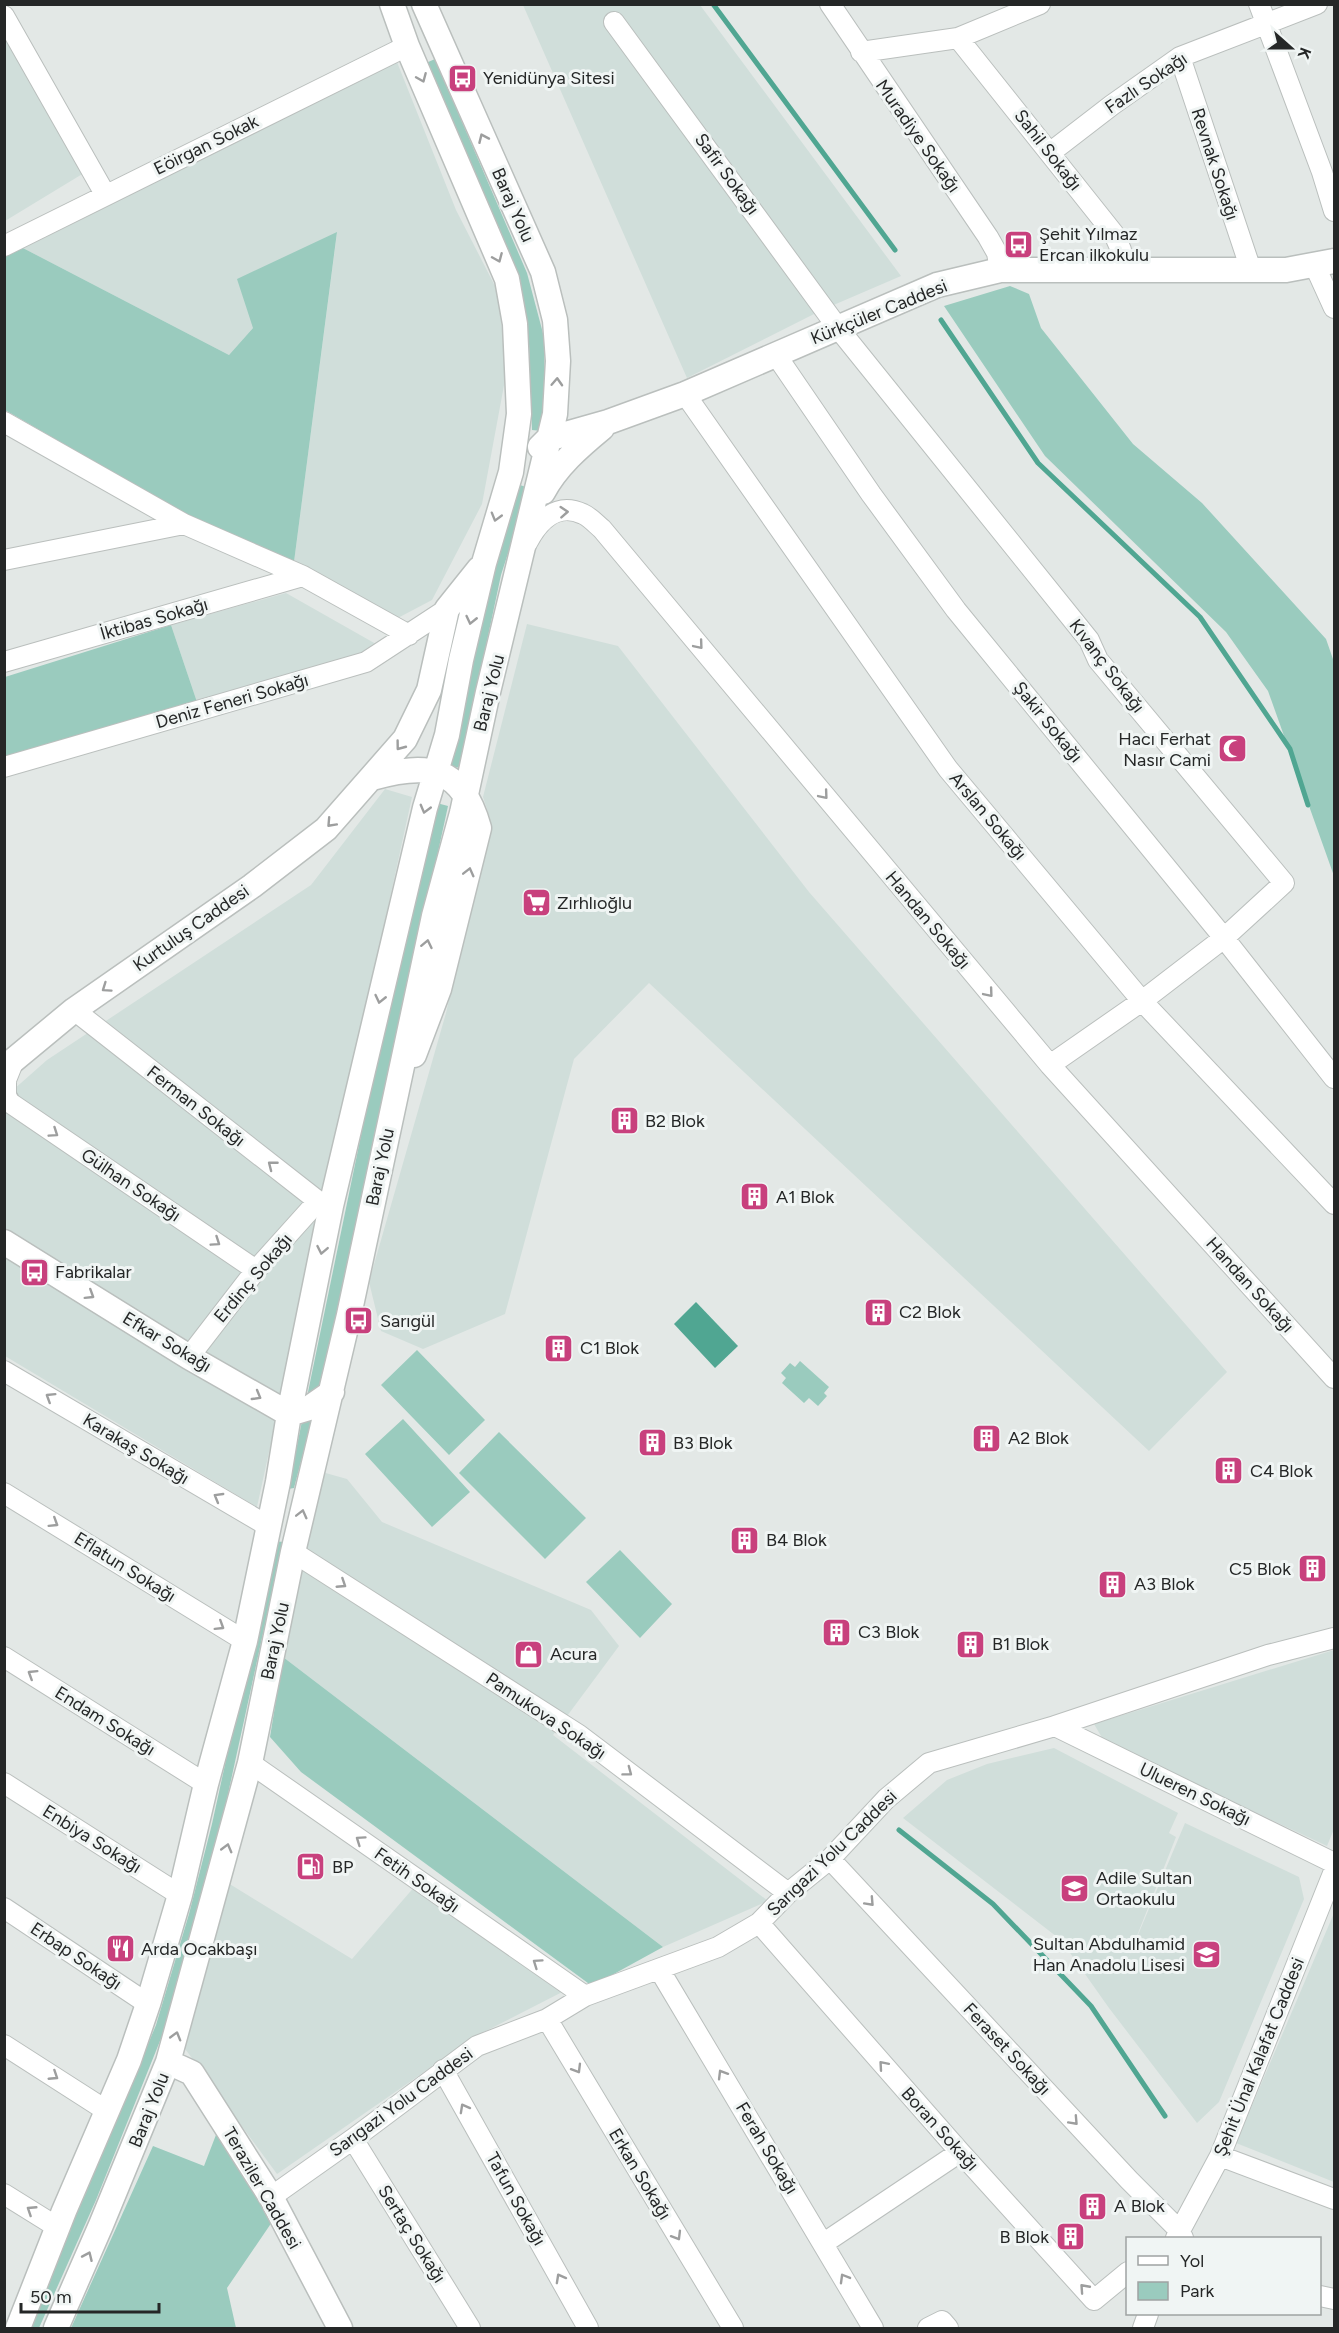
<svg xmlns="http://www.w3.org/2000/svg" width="1339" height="2333" font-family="Figtree,sans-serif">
<rect width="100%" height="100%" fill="#e3e8e6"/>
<!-- built -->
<path fill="#d0deda" d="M 523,5 L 700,5 L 901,276 L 822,310 L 687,378 Z
M 4,34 L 84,173 L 5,221 L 4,221 Z
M 391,47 L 456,210 L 497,290 L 507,369 L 482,504 L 432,600 L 394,620 L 294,562 L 337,233 L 229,355 L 21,247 Z
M 286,593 L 376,644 L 364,657 L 198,705 L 171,625 Z
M 527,624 L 618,646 L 809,892 L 1227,1372 L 1149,1451 L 649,983 L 574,1059 L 505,1314 L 423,1349 L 381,1331 L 369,1282 L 446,1013 L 490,818 L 483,797 Z
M 385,789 L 412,797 L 257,1507 L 5,1356 L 4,1098 L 47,1060 L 311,885 Z
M 322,1472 L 347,1479 L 382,1522 L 591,1610 L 619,1646 L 553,1735 L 768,1901 L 663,1947 L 283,1657 Z
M 1334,1650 L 1334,1829 L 1327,1846 L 1104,1741 L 1094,1724 Z
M 1054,1748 L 1178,1813 L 1169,1833 L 1176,1837 L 1127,1961 L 1185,1823 L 1299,1877 L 1304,1899 L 1219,2102 L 1197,2123 L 1109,2008 L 1061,1940 L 903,1818 L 947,1780 L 987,1764 Z
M 422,1878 L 570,1988 L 476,2036 L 277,2174 L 183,2046 L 228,1883 L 352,1959 Z
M 1334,1913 L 1334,2182 L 1236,2143 Z"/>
<!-- green -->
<path fill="#9acbbe" d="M 435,59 L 527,273 L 544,337 L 545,392 L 542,431 L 532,430 L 529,344 L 515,278 L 426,63 Z
M 337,232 L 294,562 L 190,517 L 5,410 L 5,255 L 21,247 L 229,355 L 253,328 L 237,279 Z
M 1010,286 L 1029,294 L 1041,328 L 1133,444 L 1202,503 L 1326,639 L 1334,662 L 1334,876 L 1268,691 L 1226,632 L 1045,456 L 944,306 Z
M 520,485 L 529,488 L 501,575 L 460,768 L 445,765 L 493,573 Z
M 171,625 L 198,705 L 5,763 L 5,677 Z
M 433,802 L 448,806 L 325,1371 L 294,1488 L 288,1489 L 396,966 Z
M 417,1350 L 485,1420 L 449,1455 L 381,1385 Z
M 800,1361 L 829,1387 L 824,1393 L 827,1396 L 818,1406 L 809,1398 L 804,1403 L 782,1383 L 786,1378 L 781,1373 L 790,1363 L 795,1367 Z
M 403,1419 L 470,1492 L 432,1527 L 365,1454 Z
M 499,1432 L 586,1518 L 545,1559 L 459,1473 Z
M 274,1541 L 283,1542 L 221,1826 L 166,2026 L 96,2200 L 39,2328 L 25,2328 L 85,2195 L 156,2025 L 189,1914 L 212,1824 Z
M 620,1550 L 672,1604 L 640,1638 L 586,1582 Z
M 283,1657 L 663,1947 L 592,1986 L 301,1772 L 270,1737 Z
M 219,2127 L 272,2222 L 227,2288 L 236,2328 L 71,2328 L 153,2146 L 204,2166 Z"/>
<!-- water -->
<path fill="#50a692" d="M 696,1302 L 738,1346 L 715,1368 L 674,1324 Z"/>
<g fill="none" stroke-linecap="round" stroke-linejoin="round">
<!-- stream -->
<path stroke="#50a692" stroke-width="5" d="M 713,4 L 895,250
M 941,320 L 1038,463 L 1200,617 L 1290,749 L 1308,805
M 899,1830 L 993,1904 L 1091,2006 L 1165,2116"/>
<defs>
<path id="minor" d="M 830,4 L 988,237 L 997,253 L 1000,270
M 1259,4 L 1322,172 L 1334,211
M 4,16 L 105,194
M 614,22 L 838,328 L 1089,640 L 1098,660 L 1284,883 L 1224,938 L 1142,1001 L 1050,1065
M 958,38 L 1114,234 L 1121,250 L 1120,269
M 861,52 L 958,38 L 1040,4
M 1180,57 L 1251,270
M 1051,152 L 1112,105 L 1180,57 L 1317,4
M 4,246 L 407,46
M 1314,264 L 1334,308
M 776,355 L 871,494 L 956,610 L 1224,938 L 1334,1078
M 685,394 L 948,769 L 1142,1001 L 1334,1204
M 4,422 L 184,524 L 303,576 L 409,635
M 527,543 C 538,522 556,501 583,514 C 590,517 596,524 602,529 L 1050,1065 L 1334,1378
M 4,560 L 184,524
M 4,662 L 303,576
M 4,767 L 366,662 L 447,609
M 74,1010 L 318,1201 L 331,1206
M 14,1060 L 6,1080 L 6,1100 L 256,1270
M 189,1357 L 256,1270 L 318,1201
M 4,1371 L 268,1526
M 4,1493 L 245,1641
M 293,1552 L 579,1735 L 788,1893
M 4,1657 L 206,1784
M 1055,1726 L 1334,1863
M 250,1763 L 585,1996
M 4,1783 L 180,1895
M 830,1859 L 1129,2180 L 1179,2230 L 1183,2238
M 4,1908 L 148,2004
M 759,1923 L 960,2152 L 1094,2300 L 1128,2272
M 659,1969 L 873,2328
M 547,2019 L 733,2328
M 4,2045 L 107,2111
M 443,2070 L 588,2328
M 353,2139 L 470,2328
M 1220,2156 L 1334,2199
M 4,2194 L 57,2227
M 271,2197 L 353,2139 L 477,2046 L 547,2019 L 585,1996 L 718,1947 L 759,1923 L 788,1893 L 830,1859 L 886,1799 L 929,1763 L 1055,1726 L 1268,1655 L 1334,1638
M 1176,2238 L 1220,2156 L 1334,1871
M 824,2243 L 960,2152
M 1320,2296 L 1334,2299
M 928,2328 L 942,2321 L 948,2328
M 1143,2328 L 1148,2314"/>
<path id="major" d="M 540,447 L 548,439 L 608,422 L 685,394 L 937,285 L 1000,270 L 1286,270 L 1334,261
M 543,492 C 557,466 579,447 602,428
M 372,778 C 428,762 462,766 479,828 L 439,989 L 414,1055
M 4,1068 L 74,1010 L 252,886 L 326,829 L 405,739 L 429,690 L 447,609 L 479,569
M 4,1100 L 6,1100
M 4,1242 L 189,1357 L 289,1414 L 309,1408 L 332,1392
M 168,2062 L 192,2073 L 271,2197 L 340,2328
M 18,2328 L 64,2211 L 129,2060 L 148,2004 L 180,1895 L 206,1784 L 245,1641 L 278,1482 L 289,1414 L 331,1206 L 425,808 L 447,735 L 461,660 L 484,563 L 511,472 L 519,414 L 515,324 L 507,279 L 407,46 L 392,4
M 56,2328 L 101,2225 L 168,2062 L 250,1763 L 293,1552 L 349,1315 L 434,916 L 462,813 L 488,692 L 555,414 L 558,361 L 555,320 L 543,272 L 424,4"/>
</defs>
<!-- minor casing -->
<use href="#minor" stroke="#babfbd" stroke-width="22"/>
<!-- major casing -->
<use href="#major" stroke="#babfbd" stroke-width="27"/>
<!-- minor -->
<use href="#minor" stroke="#fff" stroke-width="20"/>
<!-- major -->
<use href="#major" stroke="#fff" stroke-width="24"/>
</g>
<!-- one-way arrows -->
<defs><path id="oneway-chevron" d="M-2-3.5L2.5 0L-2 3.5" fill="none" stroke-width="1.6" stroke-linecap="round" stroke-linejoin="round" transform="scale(1.5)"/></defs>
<g stroke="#9d9e9e">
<use href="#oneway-chevron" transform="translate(422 78) rotate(67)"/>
<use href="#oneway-chevron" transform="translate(483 138) rotate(-114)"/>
<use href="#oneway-chevron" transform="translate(498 258) rotate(67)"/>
<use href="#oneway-chevron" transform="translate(557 382) rotate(-87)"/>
<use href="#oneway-chevron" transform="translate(564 512) rotate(-4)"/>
<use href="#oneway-chevron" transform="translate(496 517) rotate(106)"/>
<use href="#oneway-chevron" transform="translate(471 620) rotate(103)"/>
<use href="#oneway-chevron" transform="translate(699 645) rotate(50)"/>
<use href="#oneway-chevron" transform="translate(400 746) rotate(127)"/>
<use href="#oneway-chevron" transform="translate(824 795) rotate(50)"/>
<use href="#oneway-chevron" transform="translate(425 809) rotate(105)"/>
<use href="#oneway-chevron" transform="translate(331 823) rotate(133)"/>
<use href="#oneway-chevron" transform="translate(469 872) rotate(-76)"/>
<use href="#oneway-chevron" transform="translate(427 944) rotate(-78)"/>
<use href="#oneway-chevron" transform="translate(106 988) rotate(145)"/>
<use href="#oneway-chevron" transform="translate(989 993) rotate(50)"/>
<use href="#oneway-chevron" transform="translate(380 999) rotate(103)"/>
<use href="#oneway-chevron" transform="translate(54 1133) rotate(34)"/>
<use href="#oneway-chevron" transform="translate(272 1165) rotate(-142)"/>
<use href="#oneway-chevron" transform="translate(216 1242) rotate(34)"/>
<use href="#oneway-chevron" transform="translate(322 1250) rotate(101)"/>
<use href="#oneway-chevron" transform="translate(90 1295) rotate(32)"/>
<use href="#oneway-chevron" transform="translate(257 1396) rotate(30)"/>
<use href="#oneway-chevron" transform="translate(50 1397) rotate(-148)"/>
<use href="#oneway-chevron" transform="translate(218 1497) rotate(-150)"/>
<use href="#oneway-chevron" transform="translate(302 1514) rotate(-76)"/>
<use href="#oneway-chevron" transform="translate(54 1523) rotate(32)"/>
<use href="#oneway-chevron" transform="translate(342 1584) rotate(33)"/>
<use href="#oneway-chevron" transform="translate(220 1626) rotate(32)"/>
<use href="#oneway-chevron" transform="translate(32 1674) rotate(-148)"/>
<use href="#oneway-chevron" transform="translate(628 1772) rotate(37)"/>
<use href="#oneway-chevron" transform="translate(360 1840) rotate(-145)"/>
<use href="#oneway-chevron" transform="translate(227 1848) rotate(-75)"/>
<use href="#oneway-chevron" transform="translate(870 1902) rotate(47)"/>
<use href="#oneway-chevron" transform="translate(537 1963) rotate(-145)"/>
<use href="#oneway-chevron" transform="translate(176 2036) rotate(-74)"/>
<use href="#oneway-chevron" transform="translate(883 2065) rotate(-131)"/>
<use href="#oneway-chevron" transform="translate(577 2069) rotate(59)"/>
<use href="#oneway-chevron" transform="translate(722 2074) rotate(-121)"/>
<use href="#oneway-chevron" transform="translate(54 2076) rotate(33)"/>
<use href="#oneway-chevron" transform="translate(464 2108) rotate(-119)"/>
<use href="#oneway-chevron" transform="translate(1074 2121) rotate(47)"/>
<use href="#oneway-chevron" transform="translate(31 2210) rotate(-147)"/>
<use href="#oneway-chevron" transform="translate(677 2236) rotate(59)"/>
<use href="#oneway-chevron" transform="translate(88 2256) rotate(-66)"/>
<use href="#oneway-chevron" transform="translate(560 2278) rotate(-119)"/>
<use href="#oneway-chevron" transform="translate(844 2278) rotate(-120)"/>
<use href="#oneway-chevron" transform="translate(1084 2288) rotate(-132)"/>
</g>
<!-- icons -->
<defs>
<symbol id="bus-square" viewBox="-11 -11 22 22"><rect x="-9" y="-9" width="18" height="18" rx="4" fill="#c8407d" stroke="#f0f5f4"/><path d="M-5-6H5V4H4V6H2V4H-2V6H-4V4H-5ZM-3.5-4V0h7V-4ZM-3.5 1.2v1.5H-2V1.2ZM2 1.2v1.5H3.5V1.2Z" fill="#fff"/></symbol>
<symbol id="mosque-square" viewBox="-11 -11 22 22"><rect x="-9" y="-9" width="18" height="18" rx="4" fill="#c8407d" stroke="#f0f5f4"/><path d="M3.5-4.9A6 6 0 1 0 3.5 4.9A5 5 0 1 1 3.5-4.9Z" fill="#fff"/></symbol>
<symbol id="supermarket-square" viewBox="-11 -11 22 22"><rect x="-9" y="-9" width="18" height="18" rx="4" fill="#c8407d" stroke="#f0f5f4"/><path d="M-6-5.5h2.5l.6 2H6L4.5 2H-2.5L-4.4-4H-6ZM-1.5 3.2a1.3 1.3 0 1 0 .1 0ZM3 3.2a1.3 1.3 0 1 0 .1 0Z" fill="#fff"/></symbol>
<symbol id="building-square" viewBox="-11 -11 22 22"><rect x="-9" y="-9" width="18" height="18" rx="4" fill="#c8407d" stroke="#f0f5f4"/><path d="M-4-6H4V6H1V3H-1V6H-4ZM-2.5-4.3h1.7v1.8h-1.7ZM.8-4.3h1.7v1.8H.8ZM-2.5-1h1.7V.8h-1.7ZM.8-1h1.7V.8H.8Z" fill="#fff"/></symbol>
<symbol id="shop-square" viewBox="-11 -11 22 22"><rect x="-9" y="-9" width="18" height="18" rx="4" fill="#c8407d" stroke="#f0f5f4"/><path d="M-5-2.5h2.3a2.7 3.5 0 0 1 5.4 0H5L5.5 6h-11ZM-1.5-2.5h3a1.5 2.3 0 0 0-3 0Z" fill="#fff"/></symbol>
<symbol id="fuel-square" viewBox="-11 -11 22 22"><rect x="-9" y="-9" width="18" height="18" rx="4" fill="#c8407d" stroke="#f0f5f4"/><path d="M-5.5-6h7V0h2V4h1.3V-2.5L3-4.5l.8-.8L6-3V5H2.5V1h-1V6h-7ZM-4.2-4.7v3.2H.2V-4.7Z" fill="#fff"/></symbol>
<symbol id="school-square" viewBox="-11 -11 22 22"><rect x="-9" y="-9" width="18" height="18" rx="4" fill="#c8407d" stroke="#f0f5f4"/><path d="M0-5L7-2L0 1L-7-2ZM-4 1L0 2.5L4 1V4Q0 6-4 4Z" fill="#fff"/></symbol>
<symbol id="restaurant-square" viewBox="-11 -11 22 22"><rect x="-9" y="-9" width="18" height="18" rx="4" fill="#c8407d" stroke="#f0f5f4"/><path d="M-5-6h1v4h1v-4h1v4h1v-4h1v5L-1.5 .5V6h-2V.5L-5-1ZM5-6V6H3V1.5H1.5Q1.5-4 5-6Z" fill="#fff"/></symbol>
</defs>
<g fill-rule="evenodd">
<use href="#bus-square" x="446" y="62" width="33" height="33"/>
<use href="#bus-square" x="1002" y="228" width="33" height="33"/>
<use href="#mosque-square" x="1216" y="732" width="33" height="33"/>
<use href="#supermarket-square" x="520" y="886" width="33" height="33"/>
<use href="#building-square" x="608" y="1104" width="33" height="33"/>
<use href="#building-square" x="738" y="1180" width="33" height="33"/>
<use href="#bus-square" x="18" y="1256" width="33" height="33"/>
<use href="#building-square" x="862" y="1296" width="33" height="33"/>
<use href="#bus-square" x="342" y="1304" width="33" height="33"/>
<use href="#building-square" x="542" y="1332" width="33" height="33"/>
<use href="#building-square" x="970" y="1422" width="33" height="33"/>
<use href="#building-square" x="636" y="1426" width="33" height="33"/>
<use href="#building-square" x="1212" y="1454" width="33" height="33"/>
<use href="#building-square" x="728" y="1524" width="33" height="33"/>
<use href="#building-square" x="1296" y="1552" width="33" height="33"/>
<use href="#building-square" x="1096" y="1568" width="33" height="33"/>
<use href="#building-square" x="820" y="1616" width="33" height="33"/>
<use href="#building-square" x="954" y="1628" width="33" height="33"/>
<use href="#shop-square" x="512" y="1638" width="33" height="33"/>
<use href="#fuel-square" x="294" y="1850" width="33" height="33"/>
<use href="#school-square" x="1058" y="1872" width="33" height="33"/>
<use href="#restaurant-square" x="104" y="1932" width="33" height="33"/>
<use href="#school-square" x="1190" y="1938" width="33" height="33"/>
<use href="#building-square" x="1076" y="2190" width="33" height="33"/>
<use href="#building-square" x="1054" y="2220" width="33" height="33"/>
</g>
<g text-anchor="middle" stroke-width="6" stroke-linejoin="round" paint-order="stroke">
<!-- poi labels -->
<g font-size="18" fill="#252727" stroke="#f0f5f4" text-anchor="start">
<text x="483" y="84">Yenidünya Sitesi</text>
<text x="1039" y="240">Şehit Yılmaz<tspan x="1039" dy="21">Ercan ilkokulu</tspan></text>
<text x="1211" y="745" text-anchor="end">Hacı Ferhat<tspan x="1211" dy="21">Nasır Cami</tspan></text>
<text x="557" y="909">Zırhlıoğlu</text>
<text x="645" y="1127">B2 Blok</text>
<text x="776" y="1203">A1 Blok</text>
<text x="55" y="1278">Fabrikalar</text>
<text x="899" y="1318">C2 Blok</text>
<text x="380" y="1327">Sarıgül</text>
<text x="580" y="1354">C1 Blok</text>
<text x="1008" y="1444">A2 Blok</text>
<text x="673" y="1449">B3 Blok</text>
<text x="1250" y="1477">C4 Blok</text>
<text x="766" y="1546">B4 Blok</text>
<text x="1291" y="1575" text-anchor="end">C5 Blok</text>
<text x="1134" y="1590">A3 Blok</text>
<text x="858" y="1638">C3 Blok</text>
<text x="992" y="1650">B1 Blok</text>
<text x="550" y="1660">Acura</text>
<text x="332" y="1873">BP</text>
<text x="1096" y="1884">Adile Sultan<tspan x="1096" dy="21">Ortaokulu</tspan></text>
<text x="1185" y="1950" text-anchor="end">Sultan Abdulhamid<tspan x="1185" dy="21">Han Anadolu Lisesi</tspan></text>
<text x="141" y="1955">Arda Ocakbaşı</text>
<text x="1114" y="2212">A Blok</text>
<text x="1049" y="2243" text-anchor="end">B Blok</text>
</g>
<!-- street labels -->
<g font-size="18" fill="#252727" stroke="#f0f5f4">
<text transform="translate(1146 83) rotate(-34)" y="6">Fazlı Sokağı</text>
<text transform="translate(918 136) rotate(55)" y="6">Muradiye Sokağı</text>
<text transform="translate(206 145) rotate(-26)" y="6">Eöirgan Sokak</text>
<text transform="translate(1048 150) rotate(52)" y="6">Sahil Sokağı</text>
<text transform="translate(1215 164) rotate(72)" y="6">Revnak Sokağı</text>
<text transform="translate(727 174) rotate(54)" y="6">Safir Sokağı</text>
<text transform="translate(513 205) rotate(66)" y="6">Baraj Yolu</text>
<text transform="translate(879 312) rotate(-22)" y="6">Kürkçüler Caddesi</text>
<text transform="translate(154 619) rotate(-16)" y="6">İktibas Sokağı</text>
<text transform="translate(1107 666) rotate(53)" y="6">Kıvanç Sokağı</text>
<text transform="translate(489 693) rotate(-76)" y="6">Baraj Yolu</text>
<text transform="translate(232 701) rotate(-16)" y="6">Deniz Feneri Sokağı</text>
<text transform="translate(1048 722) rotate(51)" y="6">Şakir Sokağı</text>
<text transform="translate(988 816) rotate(50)" y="6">Arslan Sokağı</text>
<text transform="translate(928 920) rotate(50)" y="6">Handan Sokağı</text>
<text transform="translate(191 928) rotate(-35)" y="6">Kurtuluş Caddesi</text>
<text transform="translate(196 1106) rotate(38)" y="6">Ferman Sokağı</text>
<text transform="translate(380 1167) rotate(-78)" y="6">Baraj Yolu</text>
<text transform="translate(131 1185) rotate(34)" y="6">Gülhan Sokağı</text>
<text transform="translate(253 1278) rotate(-50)" y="6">Erdinç Sokağı</text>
<text transform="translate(1250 1285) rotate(48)" y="6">Handan Sokağı</text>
<text transform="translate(167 1342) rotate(31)" y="6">Efkar Sokağı</text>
<text transform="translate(136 1449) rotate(31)" y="6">Karakaş Sokağı</text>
<text transform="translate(125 1567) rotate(32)" y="6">Eflatun Sokağı</text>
<text transform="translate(275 1641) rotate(-78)" y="6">Baraj Yolu</text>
<text transform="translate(546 1716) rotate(34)" y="6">Pamukova Sokağı</text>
<text transform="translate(105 1721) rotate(32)" y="6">Endam Sokağı</text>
<text transform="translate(1195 1794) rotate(26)" y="6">Ulueren Sokağı</text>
<text transform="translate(92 1839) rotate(32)" y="6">Enbiya Sokağı</text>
<text transform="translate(832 1853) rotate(-44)" y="6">Sarıgazi Yolu Caddesi</text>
<text transform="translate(417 1880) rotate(35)" y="6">Fetih Sokağı</text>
<text transform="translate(76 1956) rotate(34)" y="6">Erbap Sokağı</text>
<text transform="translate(1007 2049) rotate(47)" y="6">Feraset Sokağı</text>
<text transform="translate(1259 2057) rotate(-68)" y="6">Şehit Ünal Kalafat Caddesi</text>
<text transform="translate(401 2102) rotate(-36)" y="6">Sarıgazi Yolu Caddesi</text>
<text transform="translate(149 2110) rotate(-68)" y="6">Baraj Yolu</text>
<text transform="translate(940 2129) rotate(48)" y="6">Boran Sokağı</text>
<text transform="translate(767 2148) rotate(59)" y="6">Ferah Sokağı</text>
<text transform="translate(640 2174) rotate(59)" y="6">Erkan Sokağı</text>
<text transform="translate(262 2188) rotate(60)" y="6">Teraziler Caddesi</text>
<text transform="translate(516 2199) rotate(61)" y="6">Tafun Sokağı</text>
<text transform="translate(412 2234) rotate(58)" y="6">Sertaç Sokağı</text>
</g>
</g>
<!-- border -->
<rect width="1339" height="2333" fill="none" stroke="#252727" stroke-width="12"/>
<!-- legend -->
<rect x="1126" y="2237" width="195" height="78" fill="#f0f5f4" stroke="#9fa3a2" stroke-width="1.5"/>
<rect x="1138" y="2256" width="30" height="9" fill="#ffffff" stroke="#9fa3a2" stroke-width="1.5"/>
<text x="1180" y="2267" font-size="18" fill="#252727">Yol</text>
<rect x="1138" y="2282" width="30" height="18" fill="#9acbbe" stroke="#9fa3a2" stroke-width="1.5"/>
<text x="1180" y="2297" font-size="18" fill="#252727">Park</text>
<!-- north arrow -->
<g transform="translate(1291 48) rotate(111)" stroke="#f0f5f4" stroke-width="4.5" paint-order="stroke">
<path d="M0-4.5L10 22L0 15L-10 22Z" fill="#252727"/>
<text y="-9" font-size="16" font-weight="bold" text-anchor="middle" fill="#252727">K</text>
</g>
<!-- scale -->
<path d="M21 2303v9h138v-9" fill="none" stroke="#252727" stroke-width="3"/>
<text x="30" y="2303" font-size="18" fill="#252727" stroke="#f0f5f4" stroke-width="4.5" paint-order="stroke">50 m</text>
</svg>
